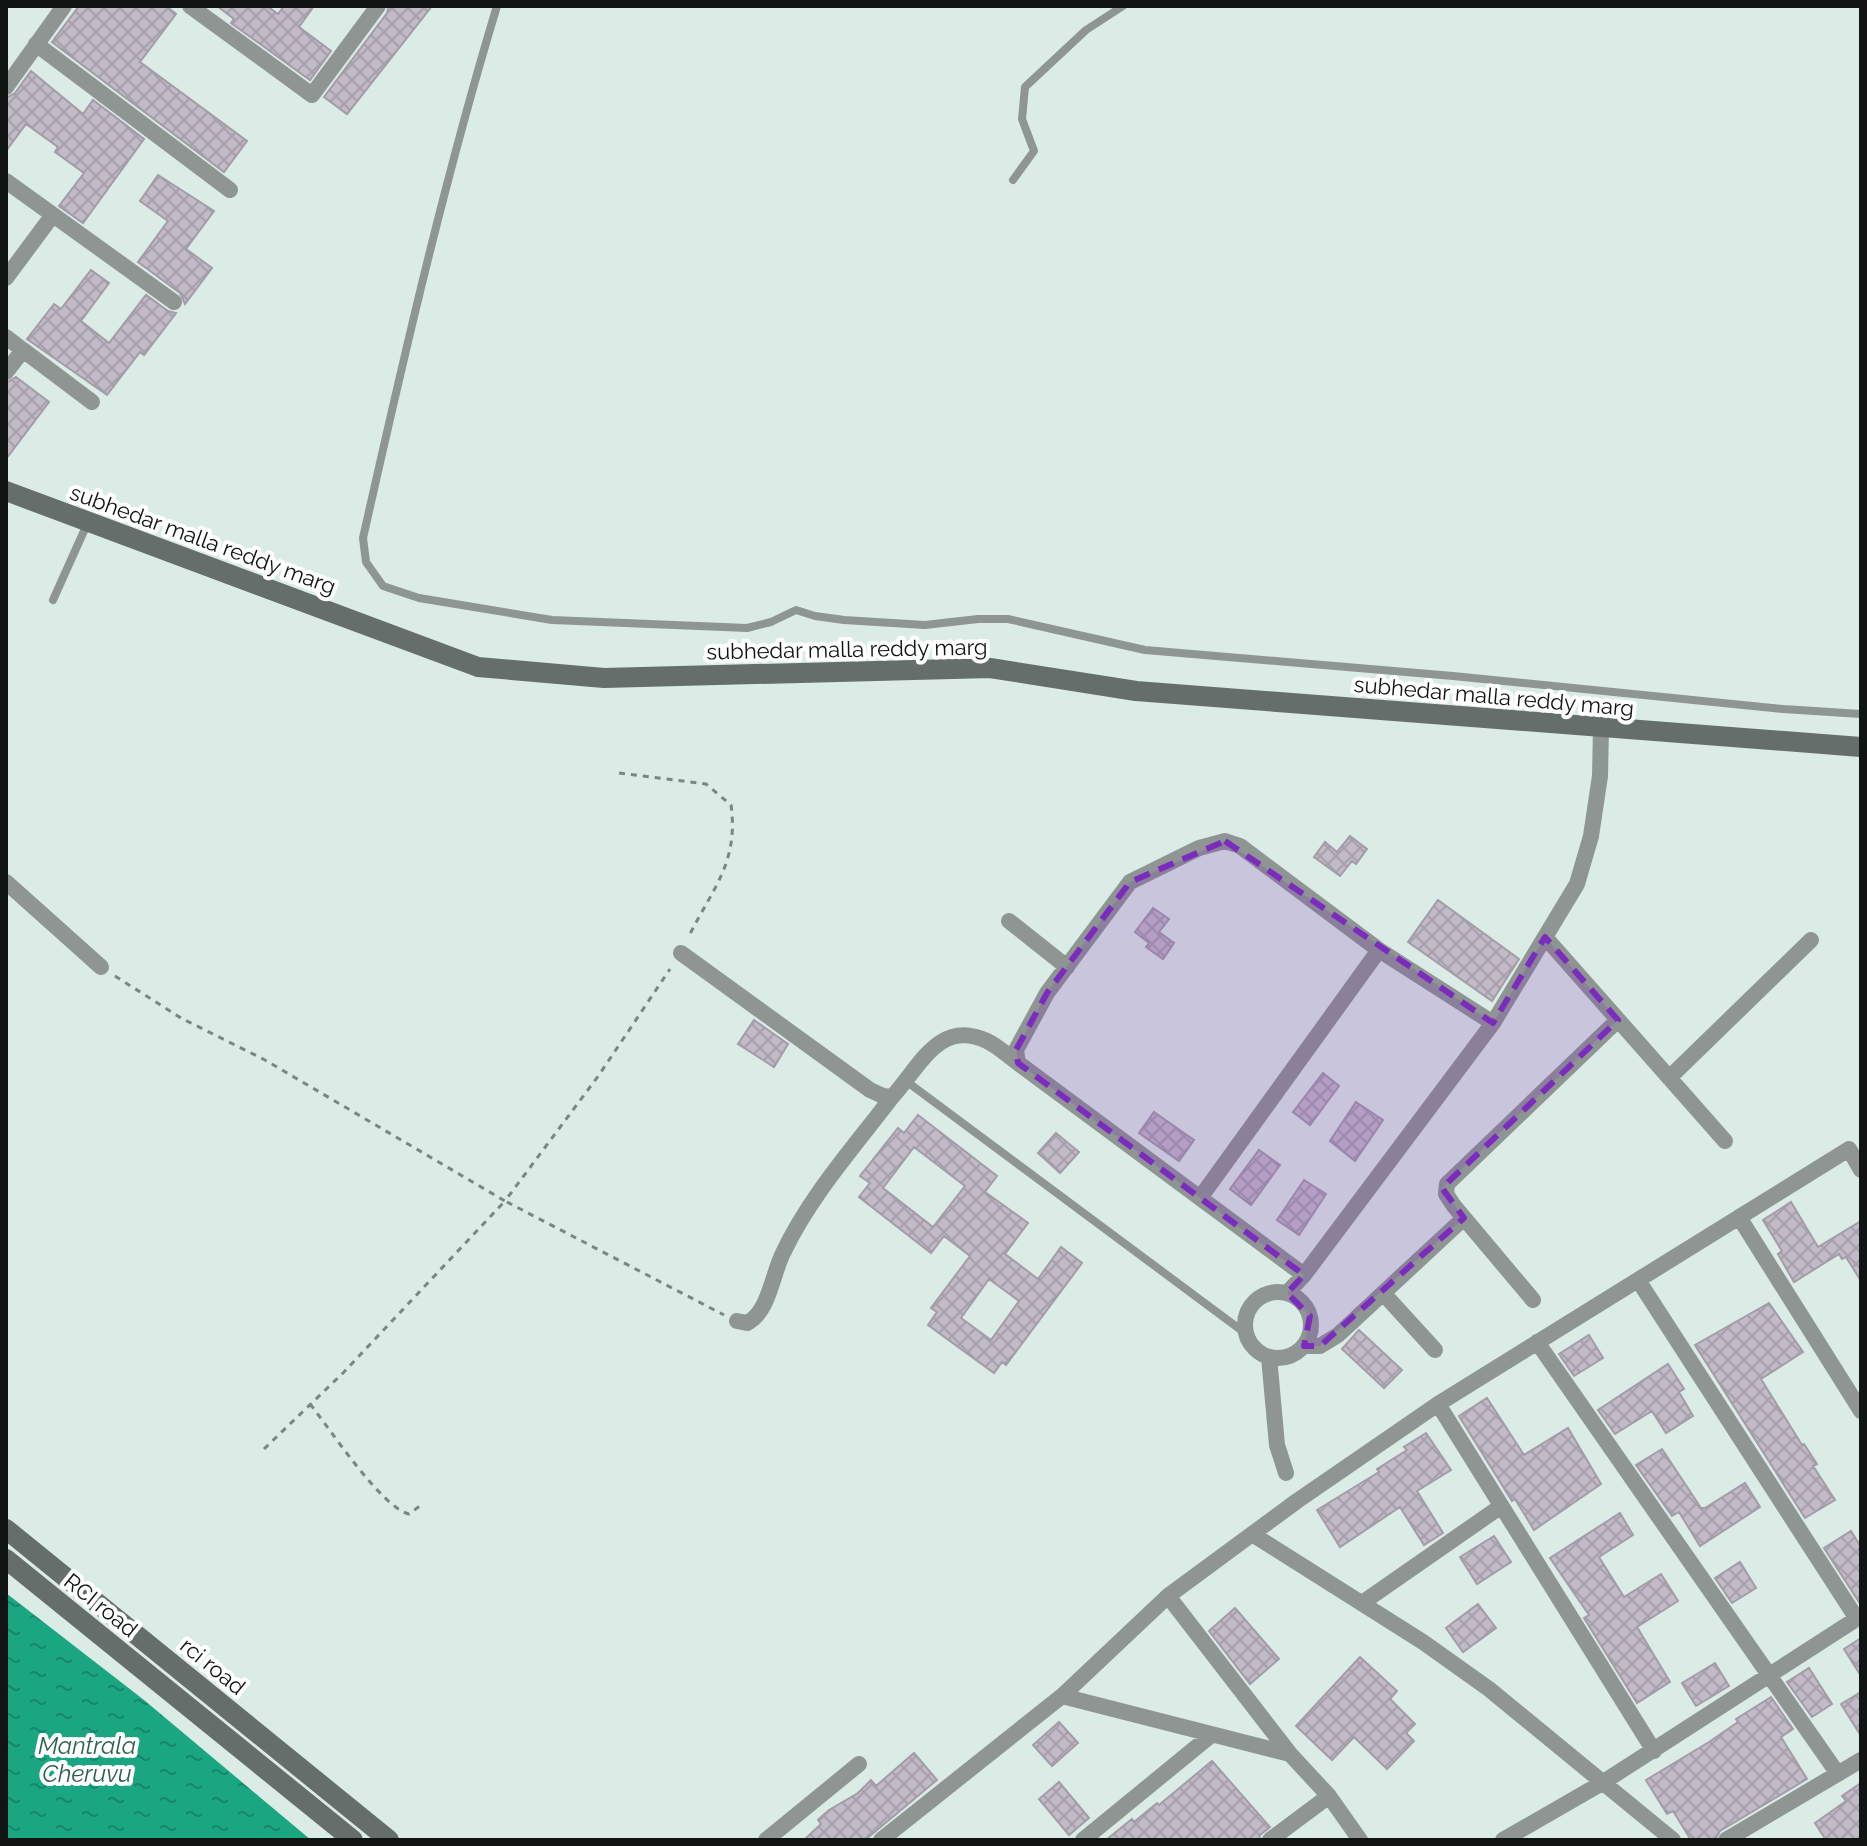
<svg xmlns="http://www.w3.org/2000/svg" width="1867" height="1846" font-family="Raleway,sans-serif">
<defs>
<pattern id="water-ripples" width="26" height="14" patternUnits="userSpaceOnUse" patternTransform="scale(2)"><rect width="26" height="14" fill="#1ba682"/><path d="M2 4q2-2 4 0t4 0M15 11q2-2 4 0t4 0" fill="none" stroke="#178669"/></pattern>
<pattern id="building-cross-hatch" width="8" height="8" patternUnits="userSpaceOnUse" patternTransform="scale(2)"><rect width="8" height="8" fill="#c2bbc7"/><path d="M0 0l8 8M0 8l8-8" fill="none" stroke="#a6a0aa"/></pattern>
</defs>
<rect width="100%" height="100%" fill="#dbebe5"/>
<!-- water -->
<path fill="url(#water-ripples)" d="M 6,1593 L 144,1700 L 311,1840 L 6,1840 Z"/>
<!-- building -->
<path fill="url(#building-cross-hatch)" stroke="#a39ca8" stroke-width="2" fill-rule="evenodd" d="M 79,6 L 166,6 L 176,14 L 140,62 L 247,141 L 224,172 L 52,42 Z
M 217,6 L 267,6 L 278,14 L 284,6 L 314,6 L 299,27 L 331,51 L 310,80 L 231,23 L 234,19 Z
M 389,6 L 432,6 L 347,114 L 324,97 L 387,13 Z
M 31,71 L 83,114 L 93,100 L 144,139 L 83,223 L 59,206 L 84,173 L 55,152 L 58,147 L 26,124 L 6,151 L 6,98 L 15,93 Z
M 158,175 L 214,211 L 186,249 L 212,268 L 185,304 L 180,293 L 138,262 L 168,221 L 140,201 Z
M 91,270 L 109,283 L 81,321 L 109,343 L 146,295 L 168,311 L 176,313 L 144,355 L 140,352 L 107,395 L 27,339 L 54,304 L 61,309 Z
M 16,377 L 49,402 L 6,459 L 6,383 Z
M 1350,836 L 1367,849 L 1356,864 L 1352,861 L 1340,876 L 1314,857 L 1325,842 L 1337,852 Z
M 1438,900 L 1519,959 L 1492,1001 L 1408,942 Z
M 1153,908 L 1169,919 L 1159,932 L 1174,943 L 1163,959 L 1146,947 L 1149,943 L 1135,932 Z
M 754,1020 L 788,1044 L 774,1067 L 738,1044 Z
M 1323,1073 L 1339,1086 L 1310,1125 L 1293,1112 Z
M 1356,1102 L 1383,1120 L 1355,1161 L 1330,1141 Z
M 1154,1112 L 1194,1140 L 1179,1161 L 1139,1133 Z
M 918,1115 L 997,1176 L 985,1192 L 1028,1223 L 1005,1254 L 1038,1279 L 1061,1247 L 1082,1263 L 1006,1365 L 1002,1362 L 994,1373 L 928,1325 L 937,1312 L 931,1308 L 970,1256 L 944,1236 L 931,1253 L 859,1197 L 870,1183 L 860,1176 L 898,1128 L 904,1133 ZM 914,1147 L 965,1186 L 933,1227 L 883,1188 ZM 989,1279 L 1019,1301 L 991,1340 L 961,1318 Z
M 1056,1133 L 1079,1152 L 1060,1173 L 1038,1153 Z
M 1259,1150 L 1280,1165 L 1251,1205 L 1230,1189 Z
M 1304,1180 L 1326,1194 L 1299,1235 L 1277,1220 Z
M 1791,1202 L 1818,1247 L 1861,1221 L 1861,1281 L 1846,1257 L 1842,1259 L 1839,1254 L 1794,1282 L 1778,1254 L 1782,1251 L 1763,1220 Z
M 1769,1303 L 1803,1352 L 1761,1379 L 1802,1445 L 1804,1444 L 1817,1464 L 1813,1466 L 1835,1500 L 1805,1518 L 1695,1345 Z
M 1359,1330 L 1402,1370 L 1384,1388 L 1342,1349 Z
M 1589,1335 L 1603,1358 L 1574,1376 L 1559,1354 Z
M 1668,1364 L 1684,1389 L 1679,1392 L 1693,1416 L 1666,1433 L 1652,1411 L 1615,1434 L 1598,1410 Z
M 1487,1398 L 1524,1455 L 1568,1428 L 1601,1484 L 1534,1530 L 1515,1499 L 1512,1501 L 1459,1416 Z
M 1426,1433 L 1451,1470 L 1417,1491 L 1443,1533 L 1424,1545 L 1400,1507 L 1340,1547 L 1317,1510 L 1379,1472 L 1377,1469 L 1407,1450 L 1404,1447 Z
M 1662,1449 L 1701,1508 L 1705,1508 L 1745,1483 L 1760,1507 L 1700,1546 L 1679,1512 L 1672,1516 L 1636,1465 Z
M 1620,1513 L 1633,1535 L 1599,1557 L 1624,1597 L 1661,1574 L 1678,1601 L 1637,1627 L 1670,1682 L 1637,1703 L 1584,1618 L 1589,1615 L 1550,1558 Z
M 1851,1531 L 1861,1547 L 1861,1605 L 1824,1548 Z
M 1494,1536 L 1511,1562 L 1477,1584 L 1460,1557 Z
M 1740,1562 L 1756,1588 L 1732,1603 L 1715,1578 Z
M 1478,1604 L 1496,1628 L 1463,1652 L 1446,1628 Z
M 1235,1608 L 1279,1659 L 1250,1684 L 1209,1631 Z
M 1861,1638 L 1861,1676 L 1844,1649 Z
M 1360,1657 L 1397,1691 L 1390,1699 L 1415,1724 L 1406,1733 L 1414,1741 L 1387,1769 L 1354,1737 L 1332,1760 L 1296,1726 Z
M 1715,1663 L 1729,1686 L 1696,1706 L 1682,1683 Z
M 1809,1668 L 1832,1704 L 1812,1717 L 1787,1682 Z
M 1861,1692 L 1861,1736 L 1841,1704 Z
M 1771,1697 L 1793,1729 L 1781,1737 L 1807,1779 L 1720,1831 L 1715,1840 L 1691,1840 L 1673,1811 L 1667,1814 L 1646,1780 L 1709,1742 L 1738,1722 L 1736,1719 Z
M 1059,1722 L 1078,1743 L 1052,1766 L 1033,1745 Z
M 914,1753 L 937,1780 L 865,1840 L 804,1840 L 821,1824 L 818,1820 L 829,1810 L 858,1793 L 871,1780 L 876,1786 Z
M 1212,1761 L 1270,1827 L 1260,1835 L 1259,1840 L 1106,1840 L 1132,1819 L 1134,1822 L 1157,1803 L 1159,1805 Z
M 1059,1782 L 1089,1818 L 1069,1835 L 1039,1799 Z
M 1861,1783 L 1861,1840 L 1826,1840 L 1815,1823 L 1846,1801 L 1842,1796 Z"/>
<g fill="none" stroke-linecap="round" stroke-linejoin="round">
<!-- path -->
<path stroke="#7b8581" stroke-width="3" stroke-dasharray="6 6" stroke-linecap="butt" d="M 619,773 L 706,784 L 731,805 C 739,863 712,889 688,938
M 115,976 L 181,1018 L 265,1060 L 505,1201 L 599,1075 L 670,969
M 310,1404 C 330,1429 382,1508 409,1514 L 424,1503
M 264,1449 L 344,1372 L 505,1201 L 724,1315"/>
<!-- lane -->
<path stroke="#8f9592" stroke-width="8" d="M 497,6 C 444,181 403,360 363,538 L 366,562 L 383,586 L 419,598 L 552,620 L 747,628 L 771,622 L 796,610 L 815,616 L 844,620 L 925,625 L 978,619 L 1008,619 L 1145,650 L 1453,676 L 1783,709 L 1861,714
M 1013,180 L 1034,151 L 1022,119 L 1025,87 L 1086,30 L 1123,6
M 53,600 L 88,522
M 906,1081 L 1245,1333"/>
<!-- street -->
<path stroke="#8f9592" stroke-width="16" d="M 190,6 L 312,95 L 378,6
M 36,44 L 230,190
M 6,87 L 64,6
M 6,181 L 174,302
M 6,278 L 52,216
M 6,337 L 23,350 L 6,372
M 23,350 L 92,402
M 6,882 L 101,967
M 1009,921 L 1067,967
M 1545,937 L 1725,1141
M 681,953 L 870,1090 L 883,1096 L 892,1097 C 919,1068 939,1018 987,1041 C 998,1046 1008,1056 1018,1063
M 1669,1078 L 1811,940
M 1200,1198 L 1379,950
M 1739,1217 L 1861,1411
M 1304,1275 L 1018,1063 L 1016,1050 L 1047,993 L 1130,882 L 1199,848 L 1225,841 L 1240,846 L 1379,950 L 1493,1023
M 1638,1280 L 1857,1619
M1245 1325a33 33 0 1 1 66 0a33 33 0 1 1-66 0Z
M 1287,1293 L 1304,1275 L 1493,1023 L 1577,884 L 1591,836 L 1600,776 L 1601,728
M 1383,1293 L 1435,1350
M 1533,1300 L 1454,1206 L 1446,1194 L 1447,1184 L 1618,1020
M 737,1321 L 747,1323 C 769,1312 772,1275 783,1253 C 810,1196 854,1147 892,1097
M 1537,1342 L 1838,1774
M 1304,1346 L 1320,1346 L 1338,1335 L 1464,1218
M 1269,1357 L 1277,1445 L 1286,1473
M 1438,1404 L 1654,1751
M 1252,1534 L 1423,1642 L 1489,1689 L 1673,1840
M 1168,1596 L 1290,1754
M 1362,1603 L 1500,1507
M 1062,1696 L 1290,1754 L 1329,1796 L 1360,1840
M 766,1840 L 859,1764
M 881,1840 L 1062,1696 L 1168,1596 L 1297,1501 L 1438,1404 L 1849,1149 L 1861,1170
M 1083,1840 L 1210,1736
M 1270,1840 L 1329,1796
M 1503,1840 L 1602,1783 L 1861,1616
M 1726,1840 L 1861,1760"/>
<!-- secondary -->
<path stroke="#656e6a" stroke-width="20" d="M 6,491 L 478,667 L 604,678 L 990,668 L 1136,691 L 1861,747
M 6,1529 L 389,1840
M 6,1559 L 353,1840"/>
</g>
<!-- marked area -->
<path fill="#7b2cbf" fill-opacity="0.2" stroke="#7b2cbf" stroke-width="6" stroke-dasharray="16 10" stroke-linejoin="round" d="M 1225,841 L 1493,1023 L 1545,937 L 1618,1020 L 1442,1188 L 1464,1218 L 1320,1346 L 1304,1346 L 1310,1316 L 1287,1293 L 1304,1275 L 1018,1063 L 1016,1050 L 1047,993 L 1130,882 Z"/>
<g text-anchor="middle" stroke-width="8" stroke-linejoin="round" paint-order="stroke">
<!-- street labels -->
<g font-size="22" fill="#101513" stroke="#fff">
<text transform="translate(203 539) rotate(20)" y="8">subhedar malla reddy marg</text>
<text transform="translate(847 649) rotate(-1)" y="8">subhedar malla reddy marg</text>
<text transform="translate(1494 696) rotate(5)" y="8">subhedar malla reddy marg</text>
<text transform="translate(101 1605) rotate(39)" y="8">RCI road</text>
<text transform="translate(213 1666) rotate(39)" y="8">rci road</text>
</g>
<!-- water labels -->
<g font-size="24" font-style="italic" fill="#2d5f4f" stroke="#fff">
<text x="87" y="1754">Mantrala<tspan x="87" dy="28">Cheruvu</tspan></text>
</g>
</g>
<!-- border -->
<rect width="1867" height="1846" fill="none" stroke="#101513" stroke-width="16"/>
</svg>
